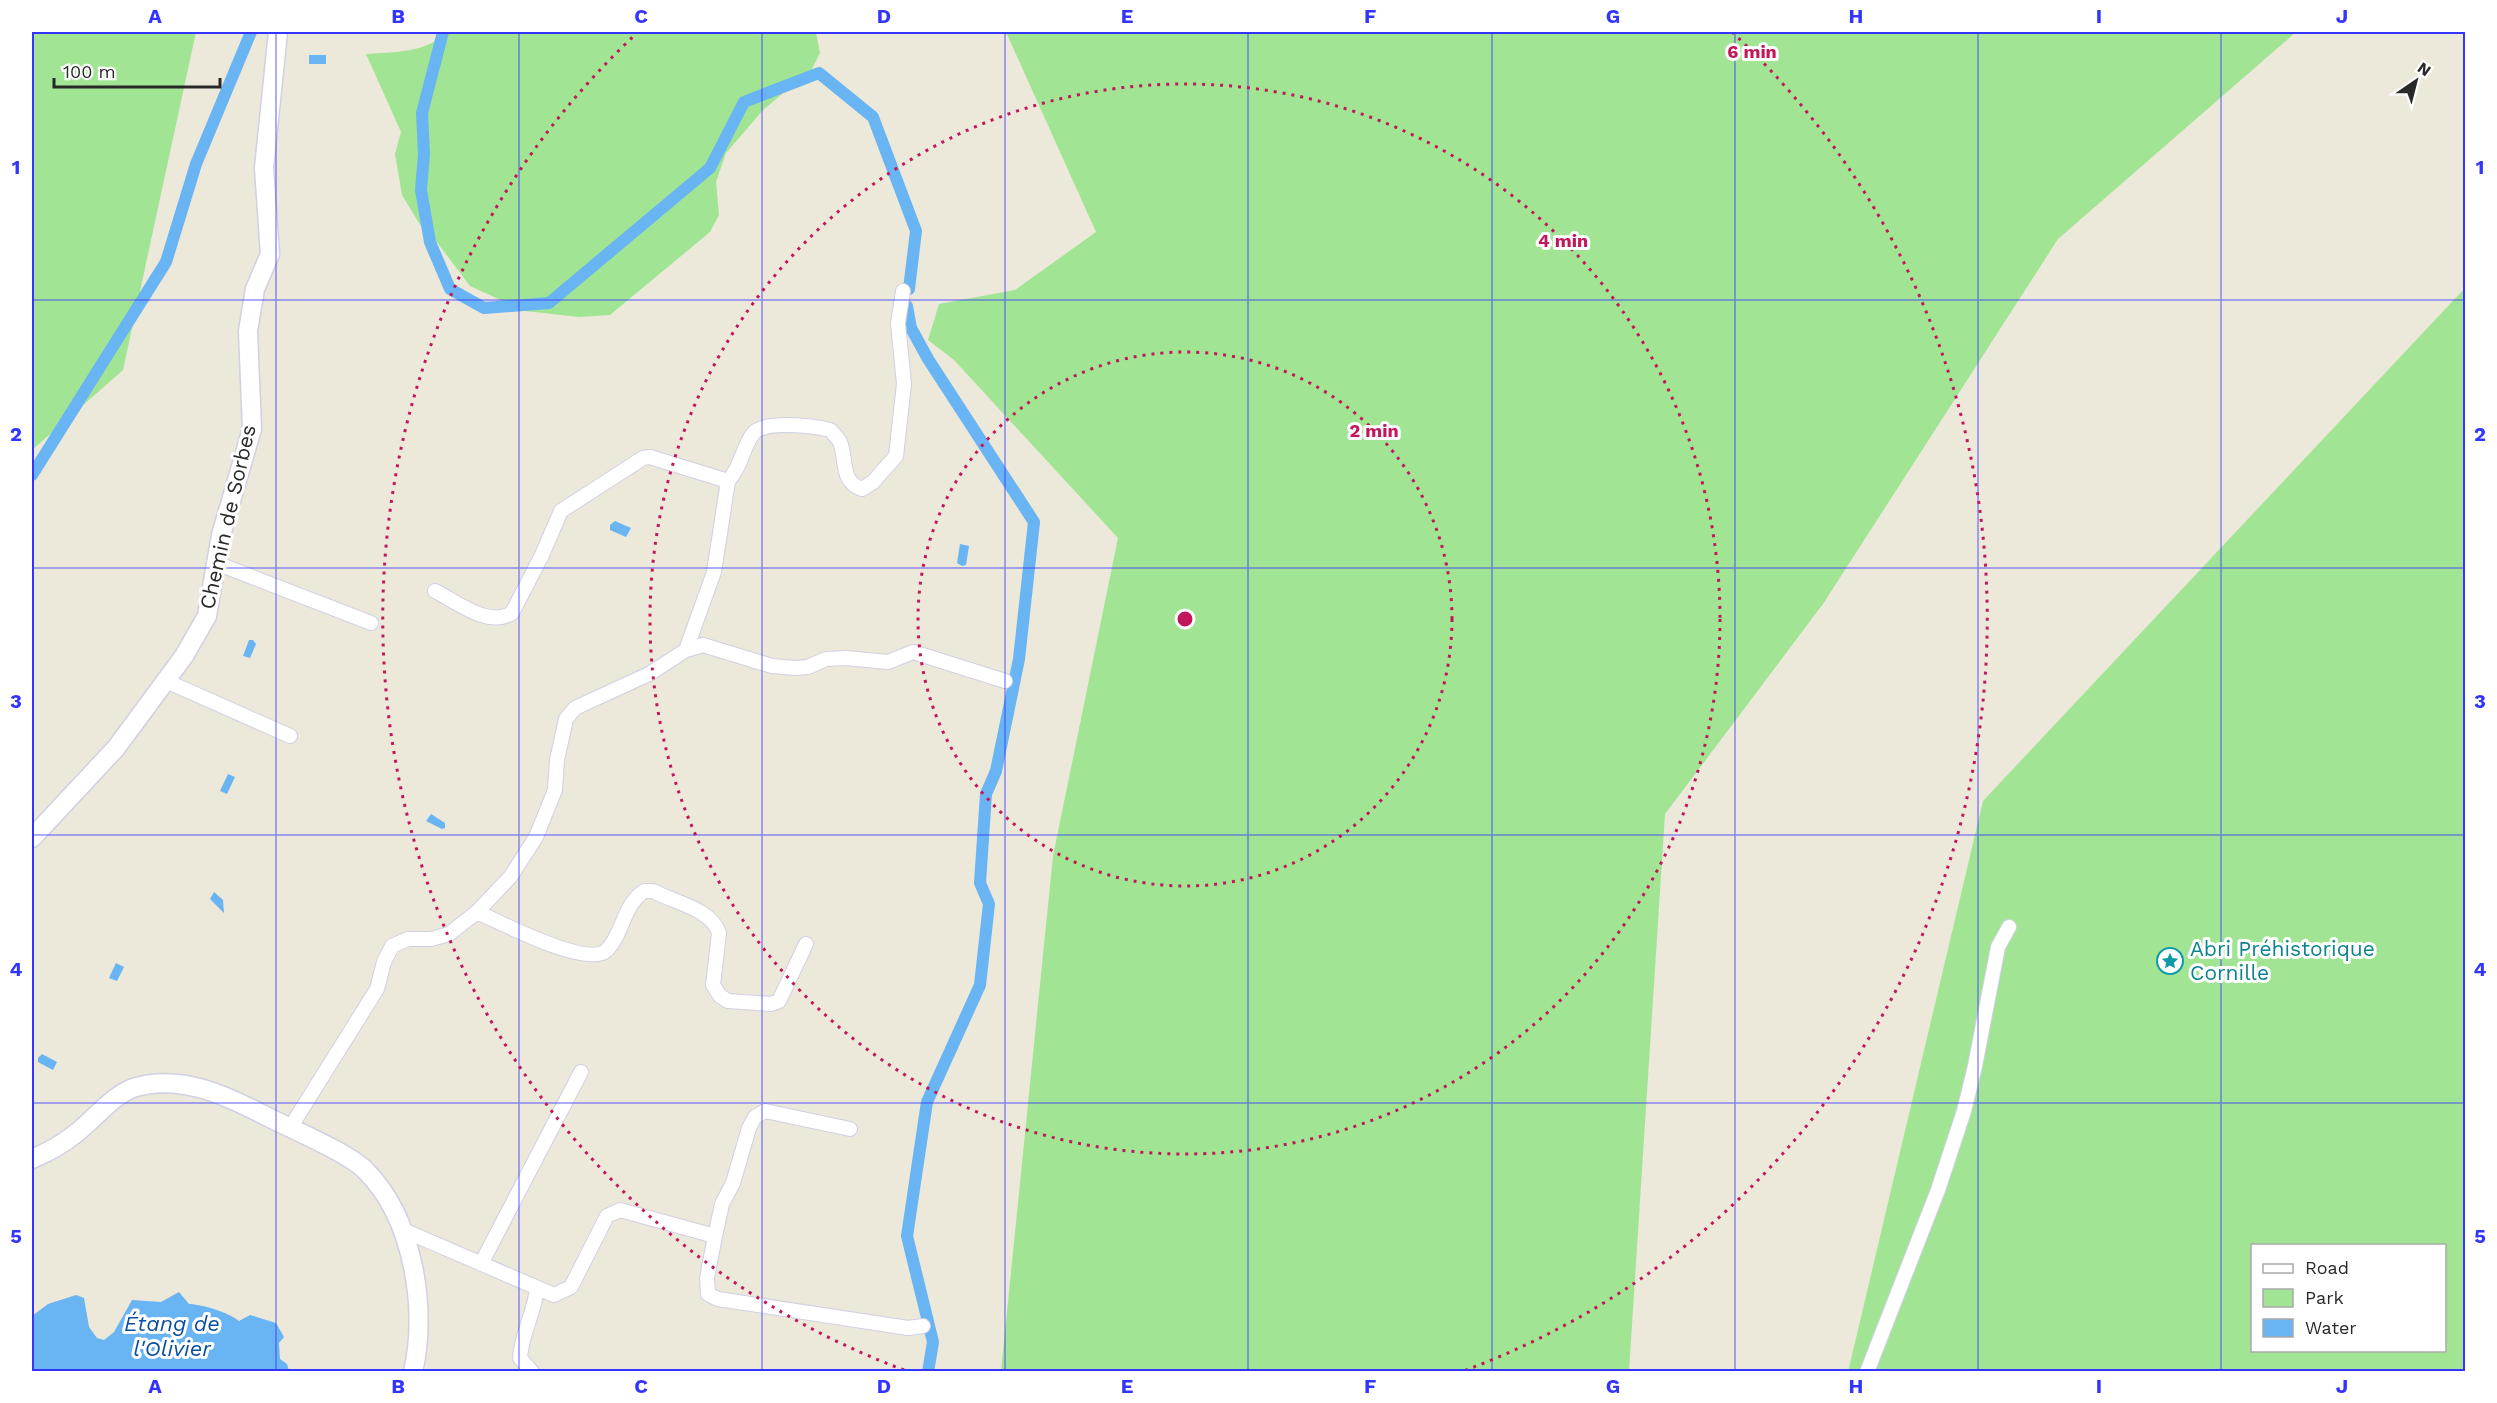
<svg xmlns="http://www.w3.org/2000/svg" width="2497" height="1403" font-family="'Work Sans',sans-serif">
<rect width="100%" height="100%" fill="#ece8da"/>
<!-- green -->
<path fill="#a1e594" fill-rule="evenodd" d="M 32,32 L 196,32 L 123,370 L 32,450 Z
M 446,32 L 816,32 L 820,53 L 812,69 L 763,110 L 726,153 L 716,182 L 719,215 L 710,232 L 610,315 L 579,317 L 525,311 L 470,286 L 436,241 L 425,233 L 402,195 L 395,154 L 401,132 L 366,54 C 393,52 428,53 446,32 Z
M 1006,32 L 2296,32 L 2058,239 L 1823,604 L 1665,814 L 1629,1371 L 1001,1371 L 1053,856 L 1118,538 L 954,360 L 928,340 L 939,304 L 1015,290 L 1096,232 Z
M 2465,288 L 2465,1371 L 1848,1372 L 1983,801 ZM 2252,1246 L 2444,1246 L 2444,1350 L 2252,1350 Z"/>
<!-- water -->
<path fill="#69b4f2" d="M 309,55 L 326,55 L 326,64 L 309,64 Z
M 615,521 L 631,528 L 626,537 L 610,530 L 610,525 Z
M 960,544 L 969,546 L 966,565 L 962,566 L 957,563 Z
M 249,640 L 253,640 L 256,644 L 250,658 L 243,656 Z
M 228,774 L 235,777 L 227,794 L 220,791 Z
M 431,814 L 445,823 L 445,828 L 442,829 L 426,821 Z
M 214,892 L 223,900 L 224,913 L 210,899 Z
M 116,963 L 124,967 L 117,981 L 109,978 Z
M 42,1054 L 57,1062 L 53,1070 L 38,1062 L 38,1058 Z
M 179,1292 L 189,1304 C 201,1304 230,1313 239,1321 L 250,1315 L 276,1323 L 284,1337 L 279,1343 L 280,1359 L 287,1364 L 289,1371 L 32,1371 L 32,1316 L 48,1304 L 76,1295 L 84,1298 L 89,1327 L 97,1338 L 104,1340 L 114,1332 L 132,1300 L 161,1302 Z"/>
<g fill="none" stroke-linecap="round" stroke-linejoin="round">
<!-- canal -->
<path stroke="#69b4f2" stroke-width="12" d="M 443,32 L 422,113 L 424,154 L 421,190 L 430,242 L 450,289 L 484,308 L 549,303 L 710,168 L 744,102 L 819,73 L 873,117 L 916,231 L 909,289
M 907,306 L 911,328 L 928,359 L 1034,522 L 1019,659 L 996,771 L 986,794 L 980,883 L 989,904 L 980,985 L 927,1102 L 907,1236 L 933,1342 L 928,1372
M 32,475 L 166,262 L 196,164 L 251,32"/>
<defs>
<path id="street" d="M 216,563 L 371,623
M 435,591 C 457,602 488,628 512,613 L 542,555 L 561,511 L 643,458 L 650,457 L 728,481
M 686,650 L 703,645 L 772,666 L 795,668 L 808,667 L 826,659 L 846,658 L 888,662 L 913,652 L 1005,681
M 166,681 L 290,736
M 477,912 C 500,922 588,969 607,950 C 624,932 622,907 644,891 L 653,891 C 673,902 712,909 719,933 L 713,985 L 720,996 L 728,1001 L 771,1004 L 779,1001 L 806,944
M 290,1128 L 377,989 L 384,962 L 392,946 L 408,939 L 431,939 L 449,934 L 477,912 L 511,876 L 536,837 L 555,790 L 557,760 L 566,719 L 575,708 L 649,674 L 686,650 L 714,572 L 728,481 C 741,467 742,450 752,435 C 762,419 814,426 830,430 C 833,433 838,438 840,442 C 847,459 840,482 862,489 L 873,482 L 896,456 L 904,384 L 898,323 L 903,291
M 403,1230 L 554,1295 L 571,1287 L 607,1216 L 620,1210 L 715,1236 L 707,1278 L 708,1294 L 718,1299 L 908,1328 L 923,1326
M 715,1236 L 722,1204 L 733,1183 L 749,1128 L 755,1117 L 765,1111 L 850,1129
M 481,1264 L 581,1072
M 532,1372 L 520,1358 C 521,1334 535,1312 537,1288
M 1867,1372 L 1938,1190 L 1964,1111 L 1975,1066 L 1998,947 L 2009,927"/>
<path id="secondary" d="M 32,838 L 116,748 L 184,656 L 207,616 L 221,535 L 252,429 L 248,331 L 255,289 L 270,254 L 264,168 L 278,32
M 32,1159 C 46,1153 63,1144 75,1134 C 94,1120 113,1094 136,1087 C 182,1074 227,1096 266,1116 C 291,1129 349,1153 366,1171 C 413,1218 428,1309 413,1372"/>
</defs>
<!-- street casing -->
<use href="#street" stroke="#d0d0e3" stroke-width="16"/>
<!-- secondary casing -->
<use href="#secondary" stroke="#d0d0e3" stroke-width="21"/>
<!-- street -->
<use href="#street" stroke="#fff" stroke-width="14"/>
<!-- secondary -->
<use href="#secondary" stroke="#fff" stroke-width="18"/>
</g>
<!-- grid -->
<path fill="none" stroke="#3434ff" stroke-width="1.5" stroke-opacity="0.55" d="M 276,32 L 276,1372M 519,32 L 519,1372M 762,32 L 762,1372M 1005,32 L 1005,1372M 1248,32 L 1248,1372M 1492,32 L 1492,1372M 1735,32 L 1735,1372M 1978,32 L 1978,1372M 2221,32 L 2221,1372M 32,300 L 2466,300M 32,568 L 2466,568M 32,835 L 2466,835M 32,1103 L 2466,1103"/>
<!-- distance rings -->
<g fill="none" stroke="#c2185b" stroke-width="3" stroke-dasharray="3 6">
<circle cx="1185" cy="619" r="267"/>
<circle cx="1185" cy="619" r="535"/>
<path d="M904 1370A802 802 0 0 1 638 32M1732 32A802 802 0 0 1 1466 1370"/>
</g>
<!-- icons -->
<defs>
<symbol id="sight-ring" viewBox="-11 -11 22 22"><circle r="9.5" fill="#fff" stroke="#0f9aa8" stroke-width="1.5"/><path d="M0-6L1.8-2.2L6-1.7L2.9 1.2L3.7 5.4L0 3.3L-3.7 5.4L-2.9 1.2L-6-1.7L-1.8-2.2Z" fill="#0f9aa8"/></symbol>
</defs>
<g fill-rule="evenodd">
<use href="#sight-ring" x="2155" y="946" width="30" height="30"/>
</g>
<g text-anchor="middle" stroke-width="6" stroke-linejoin="round" paint-order="stroke">
<!-- street labels -->
<g font-size="21" fill="#292929" stroke="#fff">
<text transform="translate(228 517) rotate(-77)" y="7">Chemin de Sorbes</text>
</g>
<!-- culture labels -->
<g font-size="21" fill="#0d838f" stroke="#fff" text-anchor="start">
<text x="2190" y="956">Abri Préhistorique<tspan x="2190" dy="24">Cornille</tspan></text>
</g>
<!-- water labels -->
<g font-size="22" font-style="italic" fill="#094f9e" stroke="#fff">
<text x="172" y="1331">Étang de<tspan x="172" dy="25">l'Olivier</tspan></text>
</g>
</g>
<circle cx="1185" cy="619" r="9" fill="#c2185b" stroke="#fff" stroke-width="3"/>
<g font-size="18" text-anchor="middle" font-weight="bold" fill="#c2185b" stroke="#fff" stroke-width="6" stroke-linejoin="round" paint-order="stroke">
<text x="1752" y="58">6 min</text>
<text x="1563" y="247">4 min</text>
<text x="1374" y="437">2 min</text>
</g>
<!-- border -->
<rect width="2497" height="1403" fill="none" stroke="#ffffff" stroke-width="66"/>
<!-- legend -->
<rect x="2251" y="1244" width="195" height="108" fill="#ffffff" stroke="#a9a9a9" stroke-width="1.5"/>
<rect x="2263" y="1264" width="30" height="9" fill="#ffffff" stroke="#a9a9a9" stroke-width="1.5"/>
<text x="2305" y="1274" font-size="18" fill="#292929">Road</text>
<rect x="2263" y="1289" width="30" height="18" fill="#a1e594" stroke="#a9a9a9" stroke-width="1.5"/>
<text x="2305" y="1304" font-size="18" fill="#292929">Park</text>
<rect x="2263" y="1319" width="30" height="18" fill="#69b4f2" stroke="#a9a9a9" stroke-width="1.5"/>
<text x="2305" y="1334" font-size="18" fill="#292929">Water</text>
<!-- north arrow -->
<g transform="translate(2416 81) rotate(35)" stroke="#ffffff" stroke-width="4.5" paint-order="stroke">
<path d="M0-4.5L10 22L0 15L-10 22Z" fill="#292929"/>
<text y="-9" font-size="16" font-weight="bold" text-anchor="middle" fill="#292929">N</text>
</g>
<!-- scale -->
<path d="M54 78v9h166v-9" fill="none" stroke="#292929" stroke-width="3"/>
<text x="63" y="78" font-size="18" fill="#292929" stroke="#ffffff" stroke-width="4.5" paint-order="stroke">100 m</text>
<rect x="33" y="33" width="2431" height="1337" fill="none" stroke="#3434ff" stroke-width="2"/>
<g font-size="20" text-anchor="middle" font-weight="bold" fill="#3434ff">
<text x="155" y="23">A</text>
<text x="398" y="23">B</text>
<text x="641" y="23">C</text>
<text x="884" y="23">D</text>
<text x="1127" y="23">E</text>
<text x="1370" y="23">F</text>
<text x="1613" y="23">G</text>
<text x="1856" y="23">H</text>
<text x="2099" y="23">I</text>
<text x="2342" y="23">J</text>
<text x="16" y="174">1</text>
<text x="2480" y="174">1</text>
<text x="16" y="441">2</text>
<text x="2480" y="441">2</text>
<text x="16" y="708">3</text>
<text x="2480" y="708">3</text>
<text x="16" y="976">4</text>
<text x="2480" y="976">4</text>
<text x="16" y="1243">5</text>
<text x="2480" y="1243">5</text>
<text x="155" y="1393">A</text>
<text x="398" y="1393">B</text>
<text x="641" y="1393">C</text>
<text x="884" y="1393">D</text>
<text x="1127" y="1393">E</text>
<text x="1370" y="1393">F</text>
<text x="1613" y="1393">G</text>
<text x="1856" y="1393">H</text>
<text x="2099" y="1393">I</text>
<text x="2342" y="1393">J</text>
</g>
</svg>
